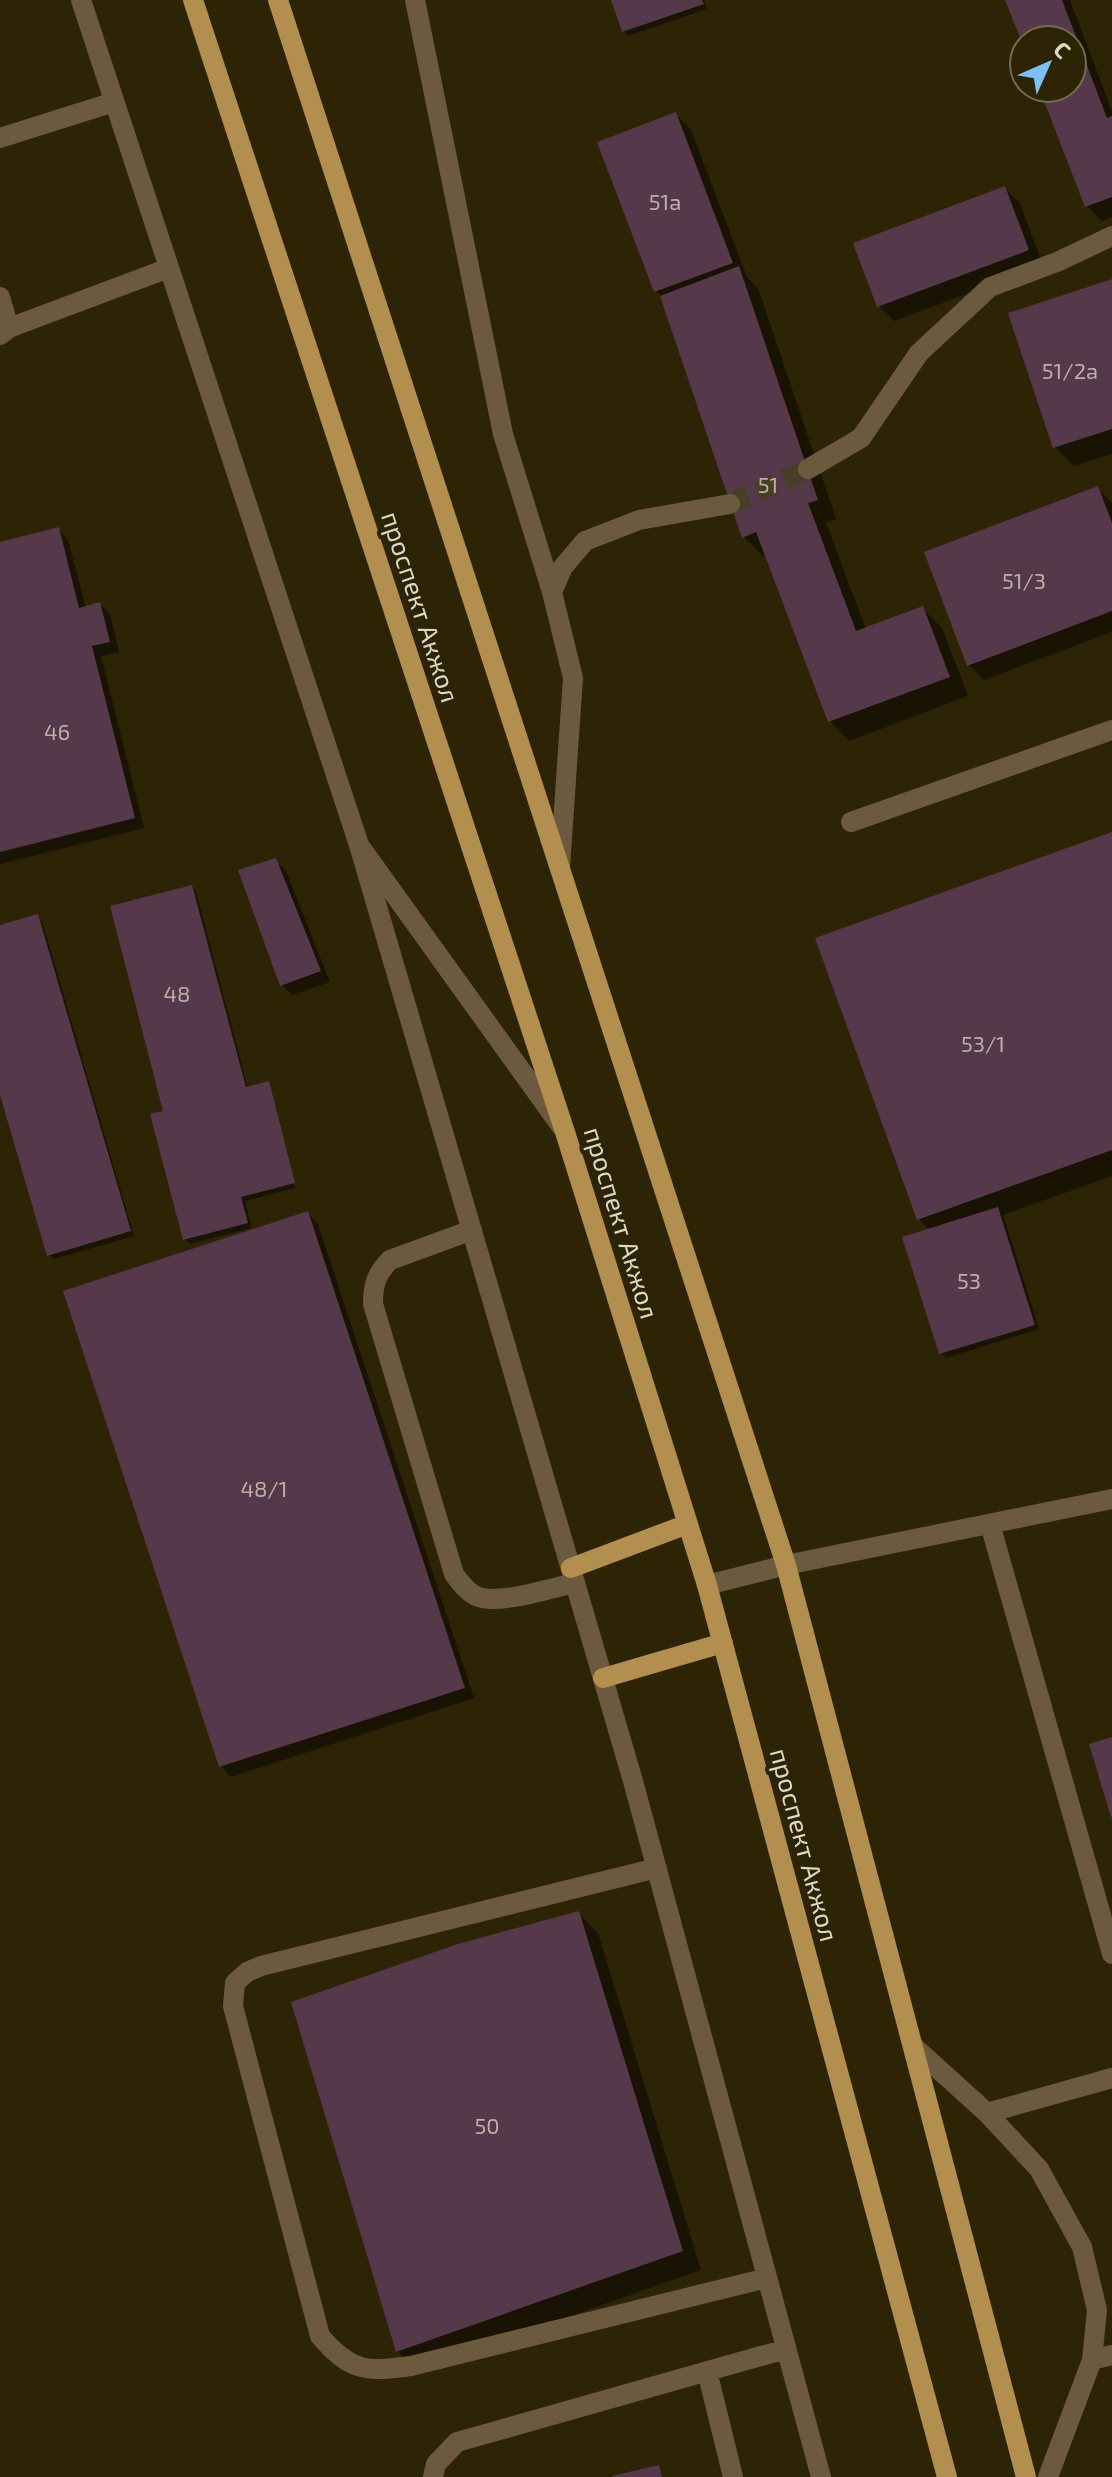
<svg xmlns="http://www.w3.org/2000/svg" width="1112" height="2477" font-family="'Exo 2',sans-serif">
<rect width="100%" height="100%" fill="#2d2406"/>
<!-- shadow -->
<path fill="#0007" d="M 613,0 L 704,0 L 707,9 L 628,36 L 623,31 Z
M 1007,0 L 1070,0 L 1112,111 L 1112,217 L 1102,221 L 1087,206 L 1041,88 L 1072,88 L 1072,40 L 1024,40 L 1024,43 Z
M 676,114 L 691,130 L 747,277 L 758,288 L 836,519 L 826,523 L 866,629 L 922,608 L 942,628 L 968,696 L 849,741 L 830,721 L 766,554 L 763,556 L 743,536 L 664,299 L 656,291 Z
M 1004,188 L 1020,203 L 1043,265 L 894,321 L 879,306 Z
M 1112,281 L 1112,454 L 1074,466 L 1055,447 Z
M 1097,488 L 1112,503 L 1112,632 L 984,680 L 969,665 Z
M 58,529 L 68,540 L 86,608 L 100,604 L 110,614 L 119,652 L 101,656 L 144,828 L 0,864 L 0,544 Z
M 1112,834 L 1112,1176 L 1003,1215 L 1039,1329 L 946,1358 L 941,1353 L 930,1230 L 919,1219 Z
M 275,861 L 286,871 L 330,982 L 292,995 L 282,985 Z
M 192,887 L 196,892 L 248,1089 L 268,1083 L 271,1086 L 268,1086 L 295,1188 L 245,1201 L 252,1228 L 190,1244 L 185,1239 L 166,1112 Z
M 37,916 L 42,921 L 134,1236 L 54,1259 L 49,1255 L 0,1088 L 0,927 Z
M 308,1213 L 318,1224 L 474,1698 L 231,1777 L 221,1766 Z
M 579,1914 L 598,1933 L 701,2270 L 417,2370 L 397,2351 Z"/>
<!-- building -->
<path fill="#55394a" d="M 611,0 L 702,0 L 704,4 L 622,32 Z
M 1005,0 L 1062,0 L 1107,118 L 1112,116 L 1112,197 L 1085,207 L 1039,88 L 1072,88 L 1072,40 L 1024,40 L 1024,48 Z
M 676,112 L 733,263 L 654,292 L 597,142 Z
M 1005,186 L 1029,250 L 877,307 L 853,243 Z
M 739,266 L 818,500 L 808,503 L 856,631 L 923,606 L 950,677 L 828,722 L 756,532 L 742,538 L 660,296 Z
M 1112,279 L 1112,429 L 1053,448 L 1008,313 Z
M 1098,486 L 1112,523 L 1112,611 L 967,666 L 924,552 Z
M 59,527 L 79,608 L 100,602 L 110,642 L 92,646 L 135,818 L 0,852 L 0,542 Z
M 1112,832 L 1112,1150 L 917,1220 L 815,938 Z
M 276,858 L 321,971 L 280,986 L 238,870 Z
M 192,885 L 246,1087 L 269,1081 L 295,1183 L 241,1197 L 248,1223 L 183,1240 L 150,1114 L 163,1111 L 110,906 Z
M 38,914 L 131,1231 L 47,1256 L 0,1095 L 0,925 Z
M 998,1207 L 1035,1325 L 939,1354 L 902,1237 Z
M 308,1211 L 465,1688 L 219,1767 L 63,1291 Z
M 1112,1737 L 1112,1817 L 1111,1817 L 1089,1744 Z
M 579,1911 L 683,2251 L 396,2352 L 291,2002 L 458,1944 Z
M 659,2465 L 662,2477 L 612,2477 L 612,2476 Z"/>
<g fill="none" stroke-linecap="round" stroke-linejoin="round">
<!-- minor-tunnel -->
<path stroke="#473f23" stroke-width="20" stroke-dasharray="20 10" stroke-linecap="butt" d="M 730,504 L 808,469"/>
<!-- minor -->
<path stroke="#6b5a3d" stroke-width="20" d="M 81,0 L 359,845 L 561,1126
M 415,0 L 503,434 L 552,592 L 573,678 L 560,867
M 0,138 L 114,102
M 0,297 L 9,328
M 0,335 L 9,328 L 169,268
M 808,469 L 861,438 L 919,353 L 990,287 L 1057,262 L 1112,236
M 552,592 L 563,567 L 585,541 L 639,520 L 730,504
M 851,822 L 1112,730
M 359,845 L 633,1781 L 821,2477
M 472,1230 L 390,1260 C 376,1274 373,1285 373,1304 L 454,1574 C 460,1582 466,1591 476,1596 C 497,1606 550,1588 575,1583
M 990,1524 L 1112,1954
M 707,1585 L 786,1565 L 1112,1499
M 657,1868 L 261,1966 L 247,1972 L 235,1983 L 233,2006 L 320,2336 C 351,2372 366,2372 411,2366 L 767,2278
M 913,2046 L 987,2113 L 1039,2169 L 1082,2247 L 1097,2310 L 1092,2360 L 1048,2477
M 987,2113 L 1112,2078
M 1092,2360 L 1112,2355
M 707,2371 L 733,2477
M 433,2477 L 436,2464 L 457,2442 L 786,2349"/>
<!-- major -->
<path stroke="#b28f4e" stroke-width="20" d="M 193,0 L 565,1132 L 707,1585 L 947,2477
M 278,0 L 786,1565 L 1026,2477
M 571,1568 L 688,1524
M 603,1678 L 723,1643"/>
</g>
<g text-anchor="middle" stroke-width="8" stroke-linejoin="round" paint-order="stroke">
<!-- number labels -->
<g font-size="22" fill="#bab0a7">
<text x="665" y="210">51а</text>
<text x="1070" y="379">51/2а</text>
<text x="768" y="493">51</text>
<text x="1024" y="589">51/3</text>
<text x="57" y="740">46</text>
<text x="177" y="1002">48</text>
<text x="983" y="1052">53/1</text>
<text x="969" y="1289">53</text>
<text x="264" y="1497">48/1</text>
<text x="487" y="2134">50</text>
</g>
<!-- street labels -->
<g font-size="26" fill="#dcd7c6" stroke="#2d2406">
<text transform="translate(420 607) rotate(72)" y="9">проспект Акжол</text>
<text transform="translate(621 1223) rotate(73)" y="9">проспект Акжол</text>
<text transform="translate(804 1845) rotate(75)" y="9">проспект Акжол</text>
</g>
</g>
<!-- north arrow -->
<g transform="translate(1048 64) rotate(45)"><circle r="38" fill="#2d2406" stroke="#736c53" stroke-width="2"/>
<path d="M0-6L14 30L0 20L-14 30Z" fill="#7ebef9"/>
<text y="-12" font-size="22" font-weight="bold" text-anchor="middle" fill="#dcd7c6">С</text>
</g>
</svg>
